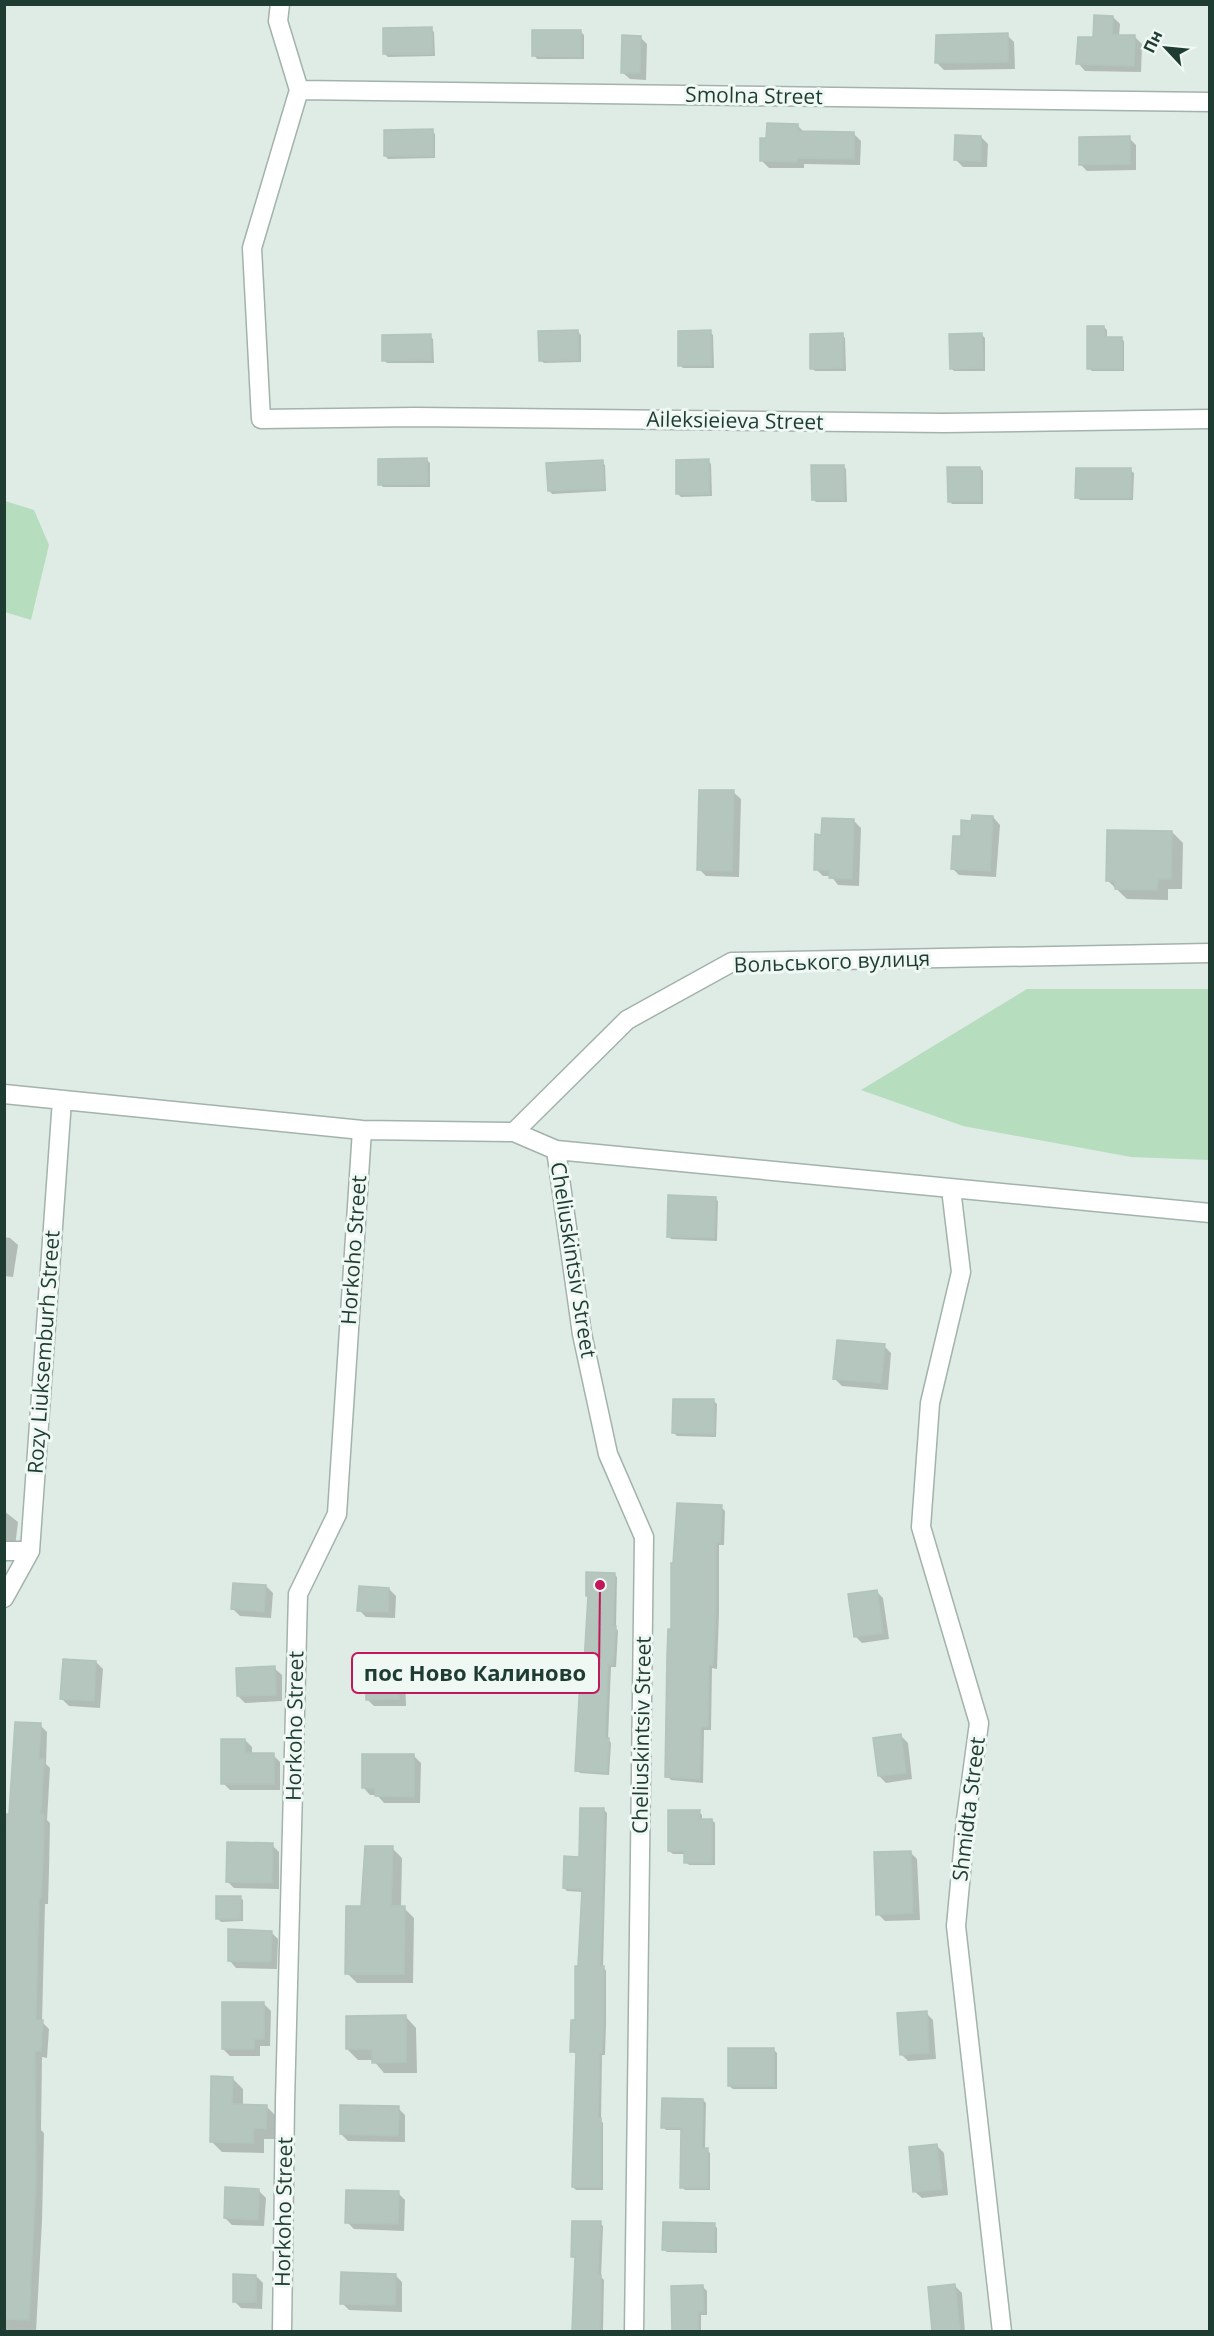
<svg xmlns="http://www.w3.org/2000/svg" width="1214" height="2336" font-family="'Open Sans',sans-serif">
<rect width="100%" height="100%" fill="#dfebe5"/>
<!-- green -->
<path fill="#b7ddbf" d="M 5,501 L 34,510 L 49,545 L 31,620 L 5,612 Z
M 1027,989 L 1209,989 L 1209,1160 L 1131,1157 L 963,1126 L 861,1090 Z"/>
<!-- shadow -->
<path fill="#0003" d="M 1113,17 L 1120,24 L 1119,36 L 1135,37 L 1142,44 L 1141,72 L 1085,71 L 1078,63 L 1094,39 Z
M 431,29 L 434,32 L 435,56 L 388,57 L 385,54 Z
M 581,32 L 584,35 L 584,59 L 537,59 L 534,55 Z
M 1007,35 L 1014,42 L 1015,69 L 944,70 L 937,63 Z
M 640,37 L 647,44 L 646,80 L 630,79 L 622,72 Z
M 797,125 L 805,133 L 854,134 L 861,141 L 860,165 L 804,164 L 804,168 L 769,168 L 762,161 L 768,140 Z
M 432,131 L 435,134 L 435,158 L 388,159 L 385,156 Z
M 981,137 L 988,144 L 987,167 L 963,167 L 956,160 Z
M 1129,138 L 1136,145 L 1136,170 L 1087,171 L 1080,164 Z
M 1104,327 L 1107,330 L 1107,338 L 1121,338 L 1124,341 L 1124,371 L 1092,371 L 1088,368 Z
M 578,332 L 581,335 L 581,362 L 544,363 L 540,360 Z
M 710,332 L 713,335 L 714,368 L 683,368 L 680,365 Z
M 842,335 L 845,338 L 846,371 L 815,371 L 812,368 Z
M 982,335 L 985,338 L 985,371 L 954,371 L 951,368 Z
M 430,336 L 433,339 L 434,363 L 387,363 L 384,360 Z
M 427,460 L 430,463 L 430,487 L 383,487 L 380,484 Z
M 708,461 L 711,464 L 712,496 L 681,497 L 678,494 Z
M 602,462 L 605,465 L 606,491 L 552,494 L 549,490 Z
M 843,466 L 846,469 L 847,502 L 816,502 L 813,499 Z
M 980,468 L 983,471 L 983,504 L 952,504 L 949,501 Z
M 1130,470 L 1134,473 L 1133,500 L 1080,500 L 1077,497 Z
M 733,792 L 741,799 L 739,877 L 706,876 L 699,869 Z
M 993,817 L 1000,825 L 996,877 L 959,875 L 952,868 L 962,838 L 972,822 Z
M 854,821 L 861,828 L 859,886 L 838,885 L 831,876 L 823,876 L 816,869 L 823,836 Z
M 1172,832 L 1183,843 L 1182,889 L 1168,889 L 1168,900 L 1127,899 L 1107,880 Z
M 715,1198 L 718,1201 L 717,1241 L 671,1239 L 668,1236 Z
M 4,1237 L 10,1238 L 18,1245 L 13,1277 L 4,1276 Z
M 884,1346 L 891,1353 L 888,1390 L 842,1386 L 835,1379 Z
M 714,1401 L 717,1404 L 716,1437 L 677,1436 L 674,1433 Z
M 721,1507 L 725,1511 L 724,1545 L 719,1545 L 719,1612 L 717,1669 L 712,1668 L 711,1730 L 704,1730 L 703,1783 L 671,1780 L 667,1776 L 674,1565 Z
M 4,1511 L 18,1522 L 15,1547 L 4,1546 Z
M 614,1574 L 617,1577 L 616,1628 L 618,1631 L 616,1667 L 611,1667 L 608,1739 L 611,1743 L 609,1775 L 580,1773 L 577,1770 L 590,1598 L 587,1596 Z
M 266,1586 L 273,1593 L 271,1618 L 240,1616 L 233,1609 Z
M 389,1589 L 396,1596 L 395,1618 L 366,1617 L 359,1610 Z
M 876,1591 L 883,1598 L 889,1639 L 862,1643 L 855,1636 Z
M 96,1662 L 103,1669 L 100,1708 L 69,1706 L 62,1699 Z
M 274,1668 L 282,1675 L 282,1701 L 245,1703 L 238,1696 Z
M 398,1672 L 405,1679 L 406,1706 L 374,1706 L 367,1699 Z
M 40,1725 L 47,1732 L 46,1764 L 50,1768 L 47,1820 L 50,1823 L 49,1870 L 48,1904 L 45,1904 L 42,2022 L 49,2029 L 47,2058 L 42,2057 L 41,2130 L 44,2133 L 42,2221 L 36,2332 L 4,2332 L 4,2019 L 7,2019 L 10,1815 Z
M 901,1736 L 908,1743 L 912,1779 L 886,1783 L 879,1776 Z
M 245,1740 L 252,1747 L 252,1754 L 273,1755 L 280,1762 L 280,1790 L 230,1790 L 223,1783 Z
M 414,1756 L 421,1763 L 420,1803 L 384,1803 L 377,1795 L 370,1795 L 363,1787 Z
M 604,1810 L 607,1813 L 603,1967 L 606,1971 L 606,2024 L 605,2055 L 602,2055 L 601,2121 L 603,2123 L 603,2190 L 576,2190 L 573,2187 L 577,2054 L 571,2051 L 576,2021 L 583,1892 L 567,1891 L 564,1888 Z
M 699,1812 L 702,1815 L 702,1820 L 712,1820 L 715,1823 L 715,1865 L 689,1865 L 686,1862 L 686,1854 L 673,1854 L 669,1851 Z
M 272,1845 L 279,1852 L 279,1889 L 234,1888 L 227,1881 Z
M 392,1848 L 402,1858 L 401,1908 L 404,1908 L 414,1918 L 413,1983 L 357,1983 L 347,1973 L 362,1907 Z
M 910,1852 L 917,1859 L 920,1920 L 885,1921 L 878,1914 Z
M 240,1897 L 243,1900 L 243,1921 L 221,1922 L 217,1918 Z
M 271,1932 L 278,1939 L 277,1969 L 236,1968 L 229,1960 Z
M 264,2004 L 271,2011 L 270,2046 L 260,2046 L 260,2056 L 230,2056 L 223,2049 Z
M 926,2013 L 933,2020 L 936,2059 L 908,2061 L 901,2054 Z
M 406,2017 L 416,2028 L 417,2073 L 384,2073 L 373,2060 L 358,2060 L 347,2049 Z
M 774,2050 L 777,2053 L 777,2089 L 733,2089 L 729,2086 Z
M 232,2078 L 243,2089 L 243,2106 L 266,2106 L 277,2117 L 277,2139 L 264,2139 L 264,2153 L 222,2152 L 211,2141 Z
M 703,2100 L 706,2103 L 705,2149 L 710,2153 L 710,2190 L 685,2190 L 682,2187 L 682,2130 L 666,2130 L 663,2127 Z
M 398,2108 L 405,2115 L 405,2142 L 348,2141 L 341,2134 Z
M 937,2146 L 944,2153 L 948,2195 L 922,2198 L 914,2191 Z
M 259,2191 L 266,2198 L 264,2226 L 232,2225 L 225,2218 Z
M 398,2193 L 405,2200 L 404,2231 L 354,2229 L 347,2222 Z
M 600,2223 L 603,2226 L 601,2277 L 604,2280 L 603,2332 L 575,2332 L 576,2259 L 572,2256 Z
M 714,2225 L 717,2228 L 717,2253 L 667,2252 L 664,2249 Z
M 395,2275 L 402,2282 L 402,2312 L 349,2310 L 342,2303 Z
M 256,2276 L 263,2283 L 262,2309 L 241,2308 L 234,2301 Z
M 955,2286 L 962,2293 L 965,2332 L 933,2332 L 929,2289 Z
M 673,2287 L 703,2287 L 707,2291 L 707,2315 L 701,2315 L 701,2332 L 666,2332 L 673,2331 Z"/>
<!-- building -->
<path fill="#b4c6be" stroke="#b1c5bc" stroke-width="1.5" d="M 1094,15 L 1113,16 L 1112,35 L 1135,35 L 1134,66 L 1076,64 L 1078,37 L 1093,37 Z
M 432,27 L 432,54 L 383,54 L 383,28 Z
M 532,30 L 581,30 L 581,57 L 532,56 Z
M 1008,33 L 1008,62 L 935,63 L 936,35 Z
M 622,35 L 641,36 L 640,73 L 621,73 Z
M 767,123 L 798,124 L 798,131 L 854,132 L 854,159 L 797,158 L 797,162 L 760,161 L 760,138 L 766,138 Z
M 433,129 L 433,156 L 384,156 L 384,130 Z
M 955,135 L 981,136 L 981,161 L 954,160 Z
M 1130,136 L 1130,164 L 1079,165 L 1079,137 Z
M 1087,326 L 1104,326 L 1105,337 L 1122,337 L 1122,369 L 1087,369 Z
M 578,330 L 579,360 L 539,361 L 538,331 Z
M 711,330 L 711,365 L 678,366 L 678,331 Z
M 843,333 L 843,368 L 810,369 L 810,334 Z
M 982,333 L 983,368 L 950,369 L 949,334 Z
M 431,334 L 431,360 L 382,361 L 382,335 Z
M 427,458 L 428,484 L 378,485 L 378,459 Z
M 709,459 L 709,494 L 676,494 L 676,460 Z
M 603,460 L 604,489 L 548,491 L 546,463 Z
M 811,465 L 844,465 L 844,500 L 812,500 Z
M 947,467 L 980,467 L 981,501 L 948,502 Z
M 1076,468 L 1131,468 L 1131,498 L 1075,498 Z
M 699,790 L 734,790 L 732,871 L 697,870 Z
M 972,815 L 993,816 L 990,871 L 951,869 L 953,836 L 961,836 L 961,820 L 971,821 Z
M 822,818 L 854,819 L 852,879 L 829,878 L 830,870 L 814,870 L 815,834 L 821,835 Z
M 1107,830 L 1172,831 L 1171,879 L 1158,879 L 1157,890 L 1115,889 L 1115,881 L 1106,881 Z
M 668,1195 L 716,1197 L 714,1238 L 667,1237 Z
M 837,1340 L 885,1344 L 881,1383 L 833,1379 Z
M 673,1399 L 714,1399 L 714,1434 L 672,1433 Z
M 677,1503 L 722,1505 L 720,1542 L 716,1542 L 716,1607 L 713,1665 L 709,1665 L 708,1727 L 701,1726 L 700,1779 L 665,1777 L 667,1655 L 668,1629 L 671,1629 L 671,1563 L 673,1563 Z
M 586,1572 L 615,1573 L 613,1626 L 616,1626 L 613,1664 L 608,1664 L 605,1738 L 609,1738 L 607,1773 L 575,1771 L 580,1680 L 583,1680 L 588,1596 L 586,1596 Z
M 233,1583 L 266,1585 L 264,1612 L 231,1609 Z
M 359,1586 L 389,1588 L 388,1612 L 357,1611 Z
M 877,1590 L 883,1633 L 854,1637 L 848,1594 Z
M 63,1659 L 96,1661 L 94,1701 L 60,1699 Z
M 275,1666 L 276,1695 L 237,1696 L 236,1668 Z
M 399,1670 L 399,1699 L 366,1700 L 366,1671 Z
M 15,1722 L 41,1723 L 39,1759 L 44,1759 L 41,1814 L 44,1814 L 43,1862 L 41,1898 L 39,1897 L 36,2020 L 43,2020 L 41,2051 L 35,2051 L 36,2179 L 29,2320 L 4,2319 L 6,1814 L 9,1814 Z
M 901,1734 L 906,1773 L 878,1776 L 873,1738 Z
M 221,1739 L 245,1739 L 245,1753 L 274,1753 L 274,1784 L 221,1784 Z
M 362,1754 L 414,1754 L 414,1797 L 375,1796 L 375,1788 L 362,1788 Z
M 580,1808 L 604,1808 L 603,1915 L 600,1966 L 604,1966 L 604,2020 L 602,2053 L 600,2053 L 598,2118 L 601,2118 L 601,2187 L 572,2187 L 576,2052 L 570,2052 L 571,2020 L 575,2020 L 575,1966 L 578,1966 L 582,1889 L 563,1888 L 564,1856 L 579,1857 Z
M 668,1810 L 700,1810 L 699,1819 L 712,1819 L 712,1863 L 684,1863 L 684,1851 L 668,1851 Z
M 227,1842 L 273,1843 L 272,1883 L 226,1882 Z
M 365,1846 L 393,1846 L 391,1906 L 405,1906 L 404,1974 L 345,1974 L 346,1906 L 361,1906 Z
M 911,1851 L 913,1913 L 876,1915 L 874,1852 Z
M 216,1896 L 241,1896 L 240,1919 L 216,1919 Z
M 228,1929 L 272,1931 L 271,1962 L 228,1961 Z
M 222,2002 L 264,2002 L 264,2039 L 254,2039 L 254,2049 L 222,2049 Z
M 927,2011 L 929,2053 L 900,2055 L 897,2013 Z
M 406,2015 L 406,2062 L 372,2063 L 372,2049 L 346,2049 L 346,2016 Z
M 728,2048 L 774,2048 L 774,2086 L 728,2086 Z
M 211,2076 L 233,2077 L 232,2104 L 267,2105 L 266,2129 L 254,2128 L 253,2143 L 210,2142 Z
M 662,2098 L 703,2099 L 702,2148 L 708,2148 L 708,2188 L 680,2188 L 681,2128 L 661,2128 Z
M 340,2105 L 399,2106 L 398,2136 L 340,2134 Z
M 937,2144 L 942,2189 L 913,2192 L 909,2147 Z
M 225,2187 L 259,2189 L 258,2220 L 224,2218 Z
M 346,2190 L 399,2191 L 398,2224 L 345,2223 Z
M 572,2221 L 601,2221 L 598,2275 L 601,2275 L 600,2331 L 572,2331 L 575,2257 L 571,2257 Z
M 663,2222 L 715,2223 L 714,2251 L 662,2250 Z
M 341,2272 L 396,2274 L 395,2305 L 340,2304 Z
M 233,2274 L 256,2275 L 256,2302 L 233,2302 Z
M 955,2284 L 960,2331 L 932,2331 L 928,2287 Z
M 703,2285 L 704,2312 L 698,2312 L 698,2331 L 672,2331 L 671,2286 Z"/>
<g fill="none" stroke-linecap="round" stroke-linejoin="round">
<defs>
<path id="street" d="M 280,4 L 278,21 L 299,90 L 252,248 L 261,419 L 415,417 L 944,423 L 1210,419
M 299,90 L 1210,102
M 4,1094 L 362,1130 L 514,1132 L 556,1150 L 1210,1213
M 514,1132 L 627,1020 L 732,962 L 1210,953
M 556,1150 L 582,1334 L 608,1454 L 644,1537 L 634,2332
M 951,1189 L 961,1272 L 930,1403 L 921,1527 L 979,1723 L 966,1819 L 956,1926 L 1002,2332
M 4,1551 L 30,1551
M 4,1598 L 30,1551 L 62,1100
M 282,2332 L 285,2102 L 298,1594 L 337,1514 L 362,1130"/>
</defs>
<!-- street casing -->
<use href="#street" stroke="#a2b3ac" stroke-width="21"/>
<!-- street -->
<use href="#street" stroke="#fff" stroke-width="18"/>
</g>
<g text-anchor="middle" stroke-width="6" stroke-linejoin="round" paint-order="stroke">
<!-- street labels -->
<g font-size="21" fill="#1f3c33" stroke="#eff8f3">
<text transform="translate(754 96) rotate(1)" y="7">Smolna Street</text>
<text transform="translate(735 421) rotate(1)" y="7">Aileksieieva Street</text>
<text transform="translate(832 962) rotate(-2)" y="7">Вольського вулиця</text>
<text transform="translate(354 1250) rotate(-86)" y="7">Horkoho Street</text>
<text transform="translate(573 1260) rotate(81)" y="7">Cheliuskintsiv Street</text>
<text transform="translate(44 1352) rotate(-86)" y="7">Rozy Liuksemburh Street</text>
<text transform="translate(295 1726) rotate(-89)" y="7">Horkoho Street</text>
<text transform="translate(642 1735) rotate(-89)" y="7">Cheliuskintsiv Street</text>
<text transform="translate(969 1809) rotate(-83)" y="7">Shmidta Street</text>
<text transform="translate(284 2212) rotate(-89)" y="7">Horkoho Street</text>
</g>
</g>
<!-- callouts -->
<path fill="none" stroke="#c2185b" stroke-width="2" d="M600 1585L599 1673"/>
<circle fill="#c2185b" stroke="#eff8f3" stroke-width="2" cx="600" cy="1585" r="6"/>
<rect fill="#eff8f3" stroke="#c2185b" stroke-width="2" x="352" y="1653" width="247" height="40" rx="6"/>
<g font-size="22" text-anchor="middle" font-weight="bold" fill="#1f3c33">
<text x="475" y="1681">пос Ново Калиново</text>
</g>
<!-- border -->
<rect width="1214" height="2336" fill="none" stroke="#1f3c33" stroke-width="12"/>
<!-- north arrow -->
<g transform="translate(1166 48) rotate(296)" stroke="#eff8f3" stroke-width="4.5" paint-order="stroke">
<path d="M0-4.5L10 22L0 15L-10 22Z" fill="#1f3c33"/>
<text y="-9" font-size="16" font-weight="bold" text-anchor="middle" fill="#1f3c33">Пн</text>
</g>
</svg>
